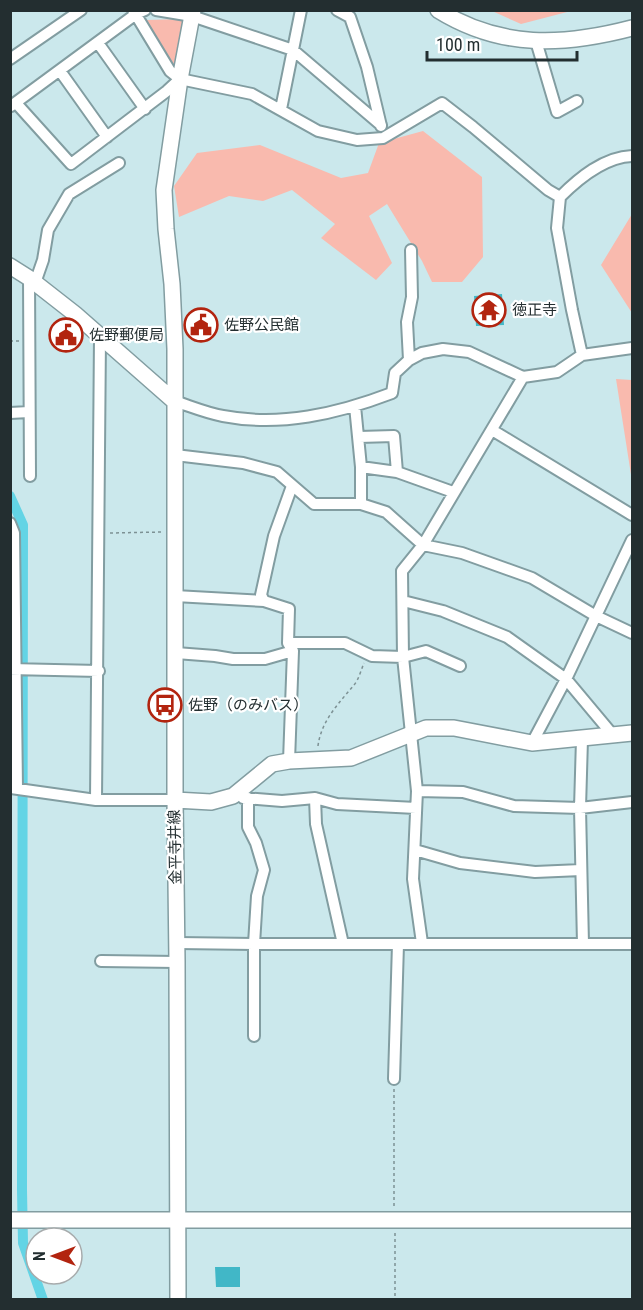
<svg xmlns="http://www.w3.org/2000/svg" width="643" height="1310" font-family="'Roboto Condensed','Noto Sans JP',sans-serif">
<rect width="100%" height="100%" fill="#cbe8ec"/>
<!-- green -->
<path fill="#f9baae" d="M 492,11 L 571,11 L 521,24 Z
M 186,19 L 175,66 L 146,20 Z
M 423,131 L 482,177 L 483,257 L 462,282 L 432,282 L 422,261 L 387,204 L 369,216 L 392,263 L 376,280 L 321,238 L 335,224 L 292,190 L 263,201 L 229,196 L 179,217 L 174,186 L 197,153 L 260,145 L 341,178 L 368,173 L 379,143 Z
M 632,214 L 632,313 L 601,265 Z
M 616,379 L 632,380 L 632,481 Z"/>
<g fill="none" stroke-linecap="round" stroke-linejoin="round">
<!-- canal -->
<path stroke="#63d4e5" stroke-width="10" d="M 10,496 L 23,525 L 22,1190 L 23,1243 L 43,1300"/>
</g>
<!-- building -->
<path fill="#41b7c7" d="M 502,294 L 504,325 L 476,326 L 474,296 Z
M 56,325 L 73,325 L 75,327 L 75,344 L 56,344 Z
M 215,1267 L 240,1267 L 240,1287 L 216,1287 Z"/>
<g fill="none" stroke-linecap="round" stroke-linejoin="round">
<defs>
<path id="street" d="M 133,10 L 170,71 L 180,79 L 252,94 L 318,131 L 357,140 L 383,138 L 442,103 L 473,127 L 548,190 L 560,197
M 156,10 L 192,16 L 293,50 L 381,125
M 337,10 L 350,17 L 367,67 L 381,126
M 536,41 L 557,112 L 577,101
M 98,43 L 145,109
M 10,59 L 81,10
M 60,71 L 107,137
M 16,103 L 71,164 L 167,91 L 180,79
M 11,106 L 136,14 L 145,10
M 281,109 L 301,10
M 29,278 L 30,476
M 35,283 L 43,260 L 48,230 L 69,194 L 119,163
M 582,355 L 572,310 L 557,228 L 560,197 C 579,178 604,157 632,156
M 409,360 L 407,322 L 412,297 L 411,250
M 174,401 C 190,406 206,413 223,416 C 280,427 337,414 392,393 L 395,373 L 409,360 L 422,353 L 443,349 L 469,352 L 523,377 L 557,372 L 582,355 L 632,348
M 355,406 L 361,467 L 361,504
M 10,413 L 29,412
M 492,430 L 632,515
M 359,437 L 394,436 L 397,472
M 175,455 L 243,463 L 277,472 L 314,504 L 361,504 L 386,512 L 423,545 L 462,553 L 532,578 L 596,616 L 632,633
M 361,467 L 397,472 L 453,492
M 10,523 L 14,533 L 17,789
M 175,596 L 264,601
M 403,601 L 443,611 L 507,637 L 566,679 L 612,734
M 288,643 L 345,643 L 372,656 L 403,657 L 426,651 L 460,666
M 176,653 L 215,656 L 233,659 L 265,659 L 293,651
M 10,669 L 99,671
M 582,739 L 580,808 L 583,944
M 532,743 L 566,679 L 632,540
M 289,761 L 293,651 L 288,643 L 289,609 L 264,601 L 261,595 L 274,536 L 292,486
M 11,788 L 96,800 L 175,800
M 417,791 L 463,792 L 514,806 L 580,808 L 632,802
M 243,798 L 282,801 L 315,798 L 337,804 L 416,808
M 248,798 L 248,827 L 256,843 L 264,870 L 257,896 L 254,944 L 254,1036
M 315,798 L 316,824 L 343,944
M 96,800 L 100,337
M 415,850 L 460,863 L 535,872 L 581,870
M 177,943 L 254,944 L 632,944
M 422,943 L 413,879 L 417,791 L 403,657 L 402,571 L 423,545 L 523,377
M 101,961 L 177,962
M 394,1079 L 398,944"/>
<path id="secondary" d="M 438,10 C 501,49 563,46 632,28
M 10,266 L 29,278 L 75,314 L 174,401
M 175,800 L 175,349 L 172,284 L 166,229 L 164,190 L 180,79 L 193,10
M 10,1220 L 632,1220
M 178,1300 L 177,962 L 175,800 L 211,802 L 233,796 L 272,764 L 289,761 L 351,758 L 426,728 L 454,728 L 532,743 L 632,733"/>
</defs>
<!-- street casing -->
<use href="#street" stroke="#829da1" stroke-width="14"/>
<!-- secondary casing -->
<use href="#secondary" stroke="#829da1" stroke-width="18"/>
<!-- path -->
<path stroke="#7d9194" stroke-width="1.5" stroke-dasharray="3 3" stroke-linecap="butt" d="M 10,341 L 19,341
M 110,533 L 162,532
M 318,746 C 321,721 339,703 354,685 C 359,679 361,670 364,663
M 394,1089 L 394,1207
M 395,1233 L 395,1300"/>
<!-- street -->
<use href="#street" stroke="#fff" stroke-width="10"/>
<!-- secondary -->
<use href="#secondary" stroke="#fff" stroke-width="15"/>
</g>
<!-- icons -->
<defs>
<symbol id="temple-ring" viewBox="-11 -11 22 22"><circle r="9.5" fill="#fff" stroke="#b2240f" stroke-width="1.5"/><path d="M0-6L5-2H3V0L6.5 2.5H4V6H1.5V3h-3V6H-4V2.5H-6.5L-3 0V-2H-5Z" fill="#b2240f"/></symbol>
<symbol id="civic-ring" viewBox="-11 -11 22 22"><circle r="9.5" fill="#fff" stroke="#b2240f" stroke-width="1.5"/><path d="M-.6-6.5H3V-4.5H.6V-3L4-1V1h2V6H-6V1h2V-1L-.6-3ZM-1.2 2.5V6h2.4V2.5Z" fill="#b2240f"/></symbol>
<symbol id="bus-ring" viewBox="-11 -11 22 22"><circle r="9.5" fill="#fff" stroke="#b2240f" stroke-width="1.5"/><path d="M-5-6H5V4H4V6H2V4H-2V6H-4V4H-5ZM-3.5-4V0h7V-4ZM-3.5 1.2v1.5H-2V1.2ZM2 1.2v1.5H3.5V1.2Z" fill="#b2240f"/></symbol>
</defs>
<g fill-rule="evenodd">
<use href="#temple-ring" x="470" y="291" width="38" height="38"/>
<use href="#civic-ring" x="182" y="306" width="38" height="38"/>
<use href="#civic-ring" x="47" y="316" width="38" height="38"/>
<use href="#bus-ring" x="146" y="686" width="38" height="38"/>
</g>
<g text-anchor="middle" stroke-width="4.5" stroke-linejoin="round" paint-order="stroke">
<!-- poi labels -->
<g font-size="15" fill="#232e30" stroke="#fff" text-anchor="start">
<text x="512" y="315">徳正寺</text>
<text x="224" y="330">佐野公民館</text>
<text x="89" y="340">佐野郵便局</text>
<text x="188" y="710">佐野（のみバス）</text>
</g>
<!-- street labels -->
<g font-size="15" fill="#232e30" stroke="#fff">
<text transform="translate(175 847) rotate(-91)" y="5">金平寺井線</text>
</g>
</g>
<!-- border -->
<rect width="643" height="1310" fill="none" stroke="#232e30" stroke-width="24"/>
<!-- north arrow -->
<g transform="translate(54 1256) rotate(270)"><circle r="28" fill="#ffffff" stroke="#a7abac" stroke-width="1.5"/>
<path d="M0-4.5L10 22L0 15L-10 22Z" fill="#b2240f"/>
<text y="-9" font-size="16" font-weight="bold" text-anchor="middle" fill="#232e30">N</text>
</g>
<!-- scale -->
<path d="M427 51v9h150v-9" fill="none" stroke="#232e30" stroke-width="3"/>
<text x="436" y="51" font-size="18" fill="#232e30" stroke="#ffffff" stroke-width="4.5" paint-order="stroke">100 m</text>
</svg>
